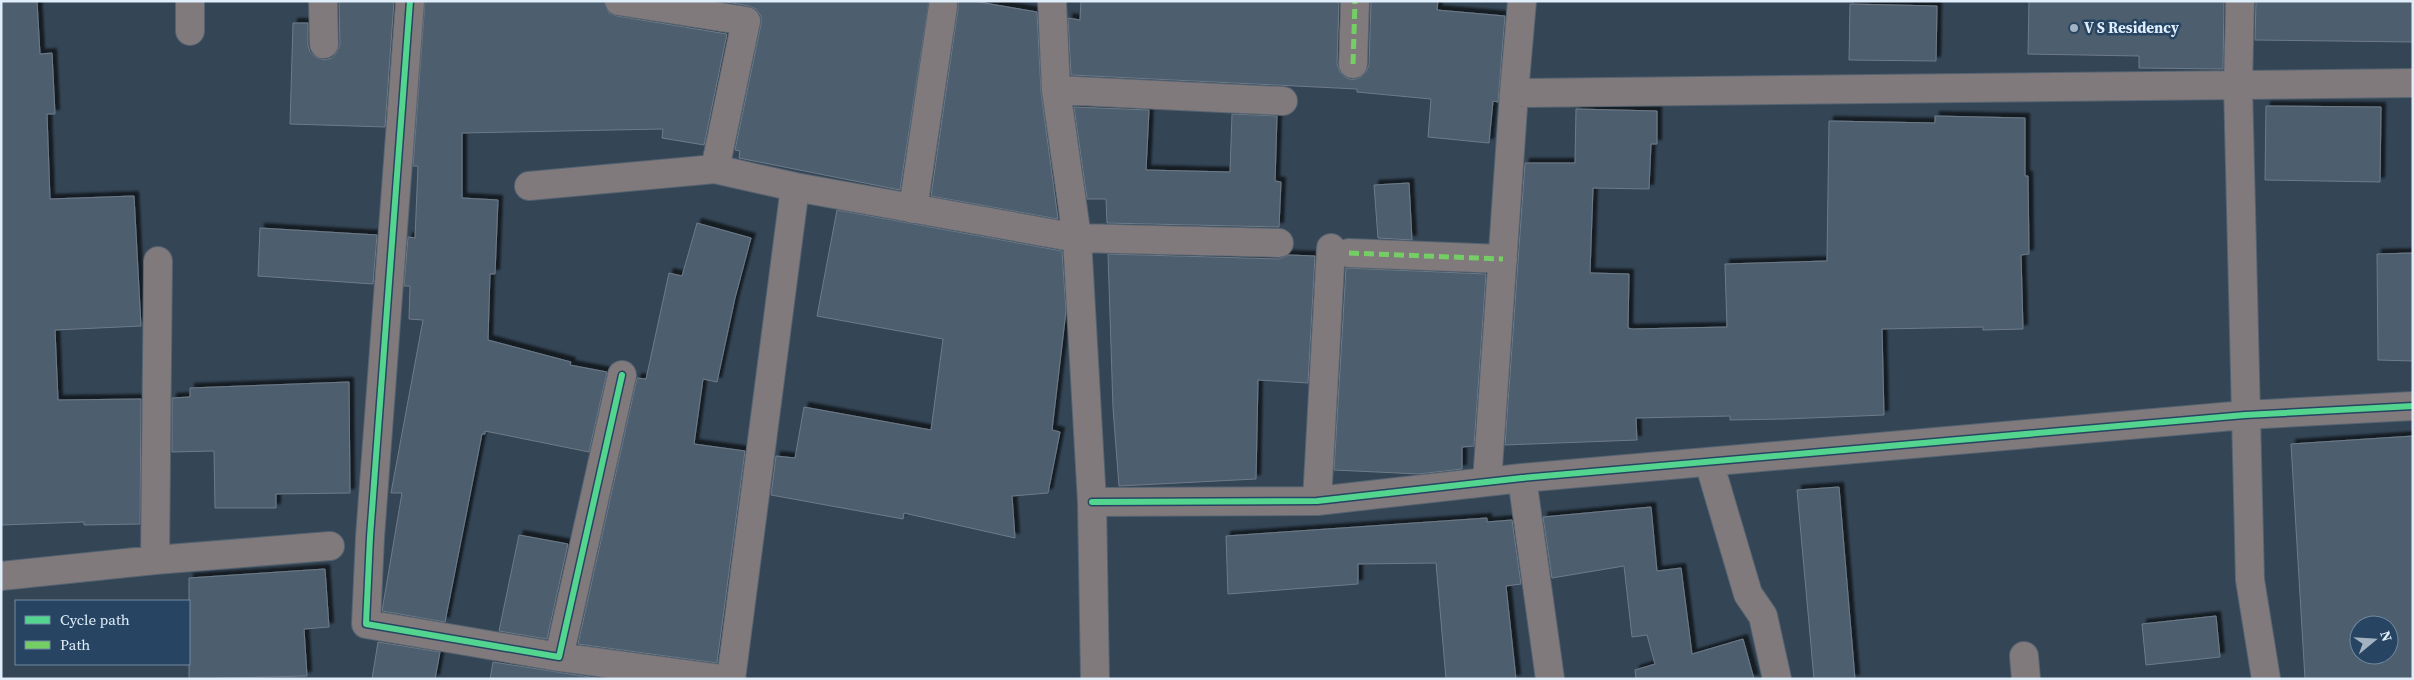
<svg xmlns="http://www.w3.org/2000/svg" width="2414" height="680" font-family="'Source Serif 4',serif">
<defs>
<filter id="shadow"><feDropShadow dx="4.5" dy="-4.5" stdDeviation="1" flood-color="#0009"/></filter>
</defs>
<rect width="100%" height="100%" fill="#344555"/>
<!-- building -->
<path fill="#4e5e6e" stroke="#6e7b89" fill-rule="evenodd" filter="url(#shadow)" d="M 1,1 L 37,1 L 40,54 L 52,53 L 55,114 L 47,114 L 50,199 L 134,196 L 141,326 L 55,330 L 58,400 L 141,399 L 140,524 L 84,525 L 84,522 L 1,525 Z
M 339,1 L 394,1 L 385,127 L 290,124 L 293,23 L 308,23 L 308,45 L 310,52 L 316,57 L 324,60 L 332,58 L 337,52 L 340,44 Z
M 425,1 L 604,1 L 609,13 L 617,16 L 727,34 L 704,145 L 662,138 L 663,129 L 462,133 L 462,198 L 498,200 L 495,274 L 490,274 L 488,340 L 571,362 L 570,365 L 607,372 L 589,452 L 485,431 L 485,434 L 482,434 L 445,622 L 382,611 L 402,493 L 391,493 L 423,320 L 409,319 L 410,286 L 404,286 L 408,237 L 415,238 L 418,166 L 413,166 Z
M 721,1 L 929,1 L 900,190 L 739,158 L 740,151 L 735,150 L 761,24 L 761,16 L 756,9 L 749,6 Z
M 958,1 L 973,1 L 1037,12 L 1041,92 L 1058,219 L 931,196 L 958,8 Z
M 1081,1 L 1339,1 L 1337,64 L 1340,72 L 1345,77 L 1352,80 L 1361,77 L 1366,72 L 1369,65 L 1371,1 L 1438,1 L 1437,10 L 1505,16 L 1498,102 L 1493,101 L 1489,143 L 1428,137 L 1431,99 L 1357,92 L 1357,89 L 1071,75 L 1068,18 L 1080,20 Z
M 2029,1 L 2224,1 L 2223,69 L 2139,68 L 2139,56 L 2028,54 Z
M 2256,1 L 2413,1 L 2413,42 L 2255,40 Z
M 1850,4 L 1937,6 L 1936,61 L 1849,60 Z
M 2266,106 L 2381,107 L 2380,182 L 2265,180 Z
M 1074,107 L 1149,110 L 1146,170 L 1230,172 L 1232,114 L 1277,116 L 1275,181 L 1281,182 L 1279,227 L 1107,223 L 1106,199 L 1087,199 Z
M 1576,109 L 1657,111 L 1657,144 L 1651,144 L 1649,189 L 1593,188 L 1590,273 L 1629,274 L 1628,328 L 1632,329 L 1727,327 L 1725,264 L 1827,261 L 1829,121 L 1935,123 L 1935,116 L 2025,118 L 2025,176 L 2028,176 L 2029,254 L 2021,255 L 2023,329 L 1983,330 L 1983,327 L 1882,329 L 1884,415 L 1785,419 L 1730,420 L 1730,416 L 1636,418 L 1637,440 L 1505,445 L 1525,163 L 1575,163 Z
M 1409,183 L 1412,240 L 1378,238 L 1374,185 Z
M 837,210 L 1062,251 L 1066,311 L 1052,430 L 1060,432 L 1048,493 L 1012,496 L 1015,538 L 904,513 L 903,519 L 771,495 L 776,456 L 795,458 L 804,407 L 931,430 L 943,339 L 817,316 Z
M 697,223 L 751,238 L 735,298 L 717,382 L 703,379 L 694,444 L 745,451 L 717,663 L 578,644 L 637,378 L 646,379 L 669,273 L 682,276 Z
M 260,228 L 377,235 L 373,284 L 258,276 Z
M 2413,253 L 2413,361 L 2378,360 L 2377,254 Z
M 1108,254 L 1279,259 L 1289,255 L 1315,256 L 1308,383 L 1258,380 L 1256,479 L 1119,486 L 1113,408 Z
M 1346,268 L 1486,274 L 1474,446 L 1462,447 L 1462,469 L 1419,474 L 1334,470 Z
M 349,382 L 350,493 L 276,494 L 276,508 L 215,508 L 214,451 L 172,452 L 172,398 L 190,397 L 190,388 Z
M 2413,436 L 2413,679 L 2305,679 L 2291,444 ZM 2359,625 L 2389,625 L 2389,655 L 2359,655 Z
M 1839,487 L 1855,679 L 1814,679 L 1797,490 Z
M 1651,507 L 1657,571 L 1681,568 L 1692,654 L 1743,639 L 1754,679 L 1636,679 L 1635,670 L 1655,664 L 1647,635 L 1632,637 L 1624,566 L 1552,578 L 1543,517 Z
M 1487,518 L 1487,522 L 1512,520 L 1521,584 L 1506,586 L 1516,679 L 1446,679 L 1436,563 L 1358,564 L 1358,584 L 1228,594 L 1226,536 Z
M 519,535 L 568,544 L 547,639 L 499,631 Z
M 325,569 L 329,627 L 304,629 L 307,676 L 189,679 L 189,578 Z
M 2216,616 L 2220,657 L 2146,665 L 2142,624 Z
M 378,642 L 440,652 L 435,679 L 372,679 Z
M 493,662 L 557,672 L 603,679 L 490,679 Z"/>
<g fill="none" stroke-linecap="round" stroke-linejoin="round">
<defs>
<path id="minor" d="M 190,1 L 190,31
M 323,1 L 324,44
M 410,1 L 370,537 L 366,624 L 559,657 L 622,375
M 619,1 L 746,21 L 715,169 L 795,187
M 1052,1 L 1056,90 L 1077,238 L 1092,502 L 1095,679
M 1522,1 L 1514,93 L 2413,83
M 2240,1 L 2238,85 L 2250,580 L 2266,679
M 1353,64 L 1355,1
M 1056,90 L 1283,101
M 529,186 L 715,169
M 913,209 L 943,6
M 1349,253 L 1503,259
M 1709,462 L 1748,594 L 1763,616 L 1777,679
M 1522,478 L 1550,679
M 1487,482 L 1514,93
M 1317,501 L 1331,248
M 1092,502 L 1317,501 L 1522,478 L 2245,415 L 2413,406
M 155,560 L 158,261
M 1,576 L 155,560 L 330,546
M 2024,656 L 2026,679
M 559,657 L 722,679
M 731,679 L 795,187 L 1077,238 L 1279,243"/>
</defs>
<!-- minor casing -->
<use href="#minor" stroke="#556371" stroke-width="30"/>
<!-- minor -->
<use href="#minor" stroke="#807a7d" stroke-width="28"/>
<!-- quiet -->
<path stroke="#74ce65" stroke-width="5" stroke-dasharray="10 5" stroke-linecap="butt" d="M 1353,64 L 1355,1
M 1349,253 L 1503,259"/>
<defs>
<path id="cycleway" d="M 410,1 L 370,537 L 366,624 L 559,657 L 622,375
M 1092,502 L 1317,501 L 1522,478 L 2245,415 L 2413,406"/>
</defs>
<!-- cycleway casing -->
<use href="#cycleway" stroke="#274562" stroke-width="9"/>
<!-- cycleway -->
<use href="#cycleway" stroke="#53d58f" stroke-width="6"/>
</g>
<!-- markers -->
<circle fill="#a4b3c2" stroke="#274562" stroke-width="2" cx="2074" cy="28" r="5"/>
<g text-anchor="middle" stroke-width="5" stroke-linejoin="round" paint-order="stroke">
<!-- poi labels -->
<g font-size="15" font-weight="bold" fill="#e0eefc" stroke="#274562" text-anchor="start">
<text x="2084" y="33">V S Residency</text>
</g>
</g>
<!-- border -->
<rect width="2414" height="680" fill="none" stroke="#e0eefc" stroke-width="5"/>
<!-- legend -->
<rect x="15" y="600" width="175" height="65" fill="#274562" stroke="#7189a0"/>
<rect x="25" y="616" width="25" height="8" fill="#53d58f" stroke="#7189a0"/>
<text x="60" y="625" font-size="15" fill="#e0eefc">Cycle path</text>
<rect x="25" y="641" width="25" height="8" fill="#74ce65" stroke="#7189a0"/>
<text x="60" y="650" font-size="15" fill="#e0eefc">Path</text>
<!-- north arrow -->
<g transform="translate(2374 640) rotate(72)"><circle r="24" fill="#274562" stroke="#7189a0"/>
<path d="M0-4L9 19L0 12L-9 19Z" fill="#a4b3c2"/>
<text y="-8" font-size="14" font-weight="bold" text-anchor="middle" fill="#e0eefc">N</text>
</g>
</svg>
